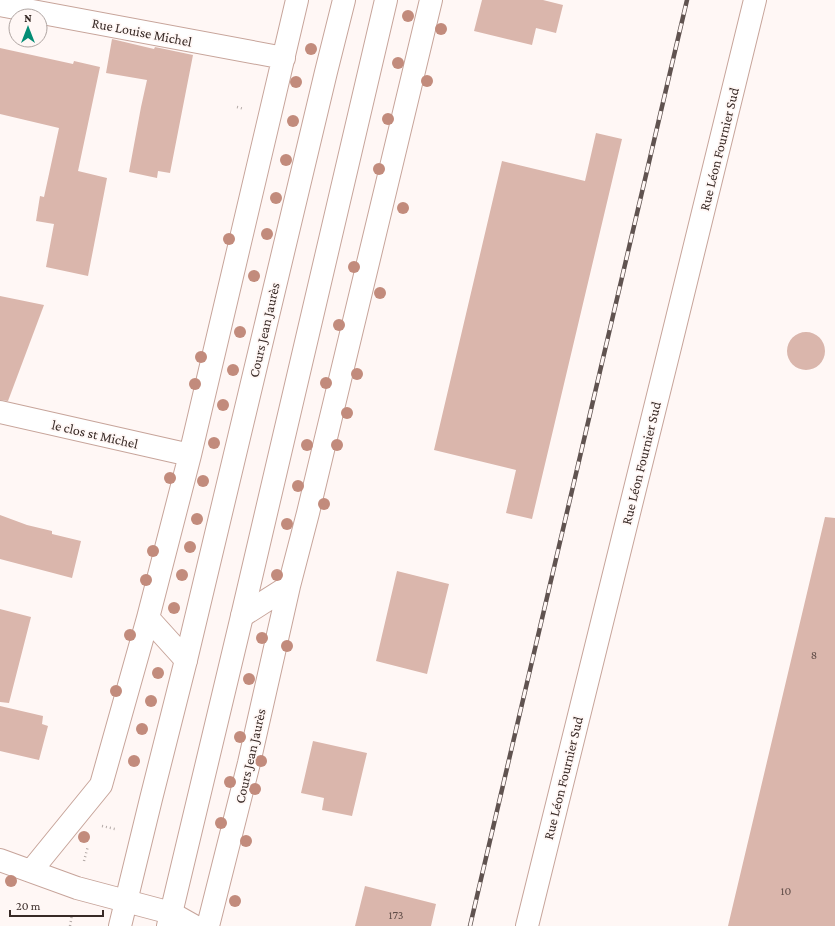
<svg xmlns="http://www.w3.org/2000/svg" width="835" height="926" font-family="'Crimson Pro',serif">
<rect width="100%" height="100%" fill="#fff7f5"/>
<!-- building -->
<path fill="#dab6ac" d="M 482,0 L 543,0 L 563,5 L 556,33 L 536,28 L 532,45 L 474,31 Z
M 112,39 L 154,49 L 155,47 L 193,55 L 170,173 L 158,171 L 157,178 L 129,172 L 141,107 L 147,80 L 106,73 Z
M 0,48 L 73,64 L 74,61 L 100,67 L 78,171 L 107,178 L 88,276 L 46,267 L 54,224 L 36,221 L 40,196 L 44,197 L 59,128 L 0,114 Z
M 596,133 L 622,139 L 532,519 L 506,513 L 516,470 L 434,450 L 502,161 L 585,181 Z
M 0,296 L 44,305 L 8,401 L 0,400 Z
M787 351a19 19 0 1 1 38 0a19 19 0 1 1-38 0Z
M 0,515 L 27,525 L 52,531 L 52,534 L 81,541 L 72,578 L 0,559 Z
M 825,517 L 835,518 L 835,926 L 728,926 Z
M 397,571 L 449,584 L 427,674 L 376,661 Z
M 0,609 L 31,617 L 9,703 L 0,702 Z
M 0,706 L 43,716 L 42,724 L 48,726 L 39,760 L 0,751 Z
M 313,741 L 367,753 L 352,816 L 322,810 L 324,798 L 301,793 Z
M 365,886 L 436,904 L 431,926 L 355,926 Z"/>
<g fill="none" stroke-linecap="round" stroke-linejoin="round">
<defs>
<path id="minor" d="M 0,5 L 284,58
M 0,412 L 190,455
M 242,616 L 289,586
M 148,618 L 186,660
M 0,860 L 77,888 L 171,913 L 194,926
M 31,871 L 101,785 L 148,618 L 190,455 L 297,0
M 208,926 L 249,763 L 289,586 L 308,513 L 431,0
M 527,926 L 671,343 L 755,0"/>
<path id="major" d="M 120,926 L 151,799 L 186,660 L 326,72 L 344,0
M 168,926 L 242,616 L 386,0"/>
</defs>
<!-- minor casing -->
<use href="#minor" stroke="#c7a49a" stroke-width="24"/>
<!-- major casing -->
<use href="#major" stroke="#c7a49a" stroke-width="24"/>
<!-- path -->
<path stroke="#b4aaa7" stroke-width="2.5" stroke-dasharray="1 3" stroke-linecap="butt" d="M 237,107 L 244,109
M 102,826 L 115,829
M 84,861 L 88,846
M 70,926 L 72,915"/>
<!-- minor -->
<use href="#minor" stroke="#fff" stroke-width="22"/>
<!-- major -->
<use href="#major" stroke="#fff" stroke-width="22"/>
<defs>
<path id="rail" d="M 470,926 L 687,0"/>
</defs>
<!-- rail casing -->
<use href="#rail" stroke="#605350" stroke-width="4.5"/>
<!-- rail -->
<use href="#rail" stroke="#fff7f5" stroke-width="3" stroke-dasharray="9" stroke-linecap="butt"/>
</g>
<!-- trees -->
<g fill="#c28b7c">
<circle cx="408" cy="16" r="6"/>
<circle cx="441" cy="29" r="6"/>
<circle cx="311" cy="49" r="6"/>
<circle cx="398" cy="63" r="6"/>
<circle cx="427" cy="81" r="6"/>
<circle cx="296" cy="82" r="6"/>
<circle cx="388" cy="119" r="6"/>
<circle cx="293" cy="121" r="6"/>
<circle cx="286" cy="160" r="6"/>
<circle cx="379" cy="169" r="6"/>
<circle cx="276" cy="198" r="6"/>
<circle cx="403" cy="208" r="6"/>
<circle cx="267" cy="234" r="6"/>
<circle cx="229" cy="239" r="6"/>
<circle cx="354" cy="267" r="6"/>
<circle cx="254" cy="276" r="6"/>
<circle cx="380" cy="293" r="6"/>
<circle cx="339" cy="325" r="6"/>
<circle cx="240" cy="332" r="6"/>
<circle cx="201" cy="357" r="6"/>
<circle cx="233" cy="370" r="6"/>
<circle cx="357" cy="374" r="6"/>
<circle cx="326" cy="383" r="6"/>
<circle cx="195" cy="384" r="6"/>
<circle cx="223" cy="405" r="6"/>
<circle cx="347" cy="413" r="6"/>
<circle cx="214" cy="443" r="6"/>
<circle cx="307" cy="445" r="6"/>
<circle cx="337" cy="445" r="6"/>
<circle cx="170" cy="478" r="6"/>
<circle cx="203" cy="481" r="6"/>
<circle cx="298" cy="486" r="6"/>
<circle cx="324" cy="504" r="6"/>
<circle cx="197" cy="519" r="6"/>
<circle cx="287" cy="524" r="6"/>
<circle cx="190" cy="547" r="6"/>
<circle cx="153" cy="551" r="6"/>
<circle cx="182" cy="575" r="6"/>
<circle cx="277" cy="575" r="6"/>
<circle cx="146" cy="580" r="6"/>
<circle cx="174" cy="608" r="6"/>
<circle cx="130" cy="635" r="6"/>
<circle cx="262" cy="638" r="6"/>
<circle cx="287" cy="646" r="6"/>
<circle cx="158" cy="673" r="6"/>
<circle cx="249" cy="679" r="6"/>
<circle cx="116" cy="691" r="6"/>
<circle cx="151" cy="701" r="6"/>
<circle cx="142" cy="729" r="6"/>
<circle cx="240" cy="737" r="6"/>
<circle cx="134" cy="761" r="6"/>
<circle cx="261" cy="761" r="6"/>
<circle cx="230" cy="782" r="6"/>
<circle cx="255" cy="789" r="6"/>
<circle cx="221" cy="823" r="6"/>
<circle cx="84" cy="837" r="6"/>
<circle cx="246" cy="841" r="6"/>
<circle cx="11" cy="881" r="6"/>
<circle cx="235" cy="901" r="6"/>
</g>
<g text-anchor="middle" stroke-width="3.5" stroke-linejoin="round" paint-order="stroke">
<!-- number labels -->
<g font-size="12" fill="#604d48">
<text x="814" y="659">8</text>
<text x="786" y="895">10</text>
<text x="396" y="919">173</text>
</g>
<!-- street labels -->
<g font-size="14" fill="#382a26" stroke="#fff7f5">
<text transform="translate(142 32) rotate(11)" y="5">Rue Louise Michel</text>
<text transform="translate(719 149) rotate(-76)" y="5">Rue Léon Fournier Sud</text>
<text transform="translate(264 330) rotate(-77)" y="5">Cours Jean Jaurès</text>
<text transform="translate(95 434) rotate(13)" y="5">le clos st Michel</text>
<text transform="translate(641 463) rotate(-76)" y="5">Rue Léon Fournier Sud</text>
<text transform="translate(250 756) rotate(-77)" y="5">Cours Jean Jaurès</text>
<text transform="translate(563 778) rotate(-76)" y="5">Rue Léon Fournier Sud</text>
</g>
</g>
<!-- north arrow -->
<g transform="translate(28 28)"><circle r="19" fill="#fff7f5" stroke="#afa5a2"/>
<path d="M0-3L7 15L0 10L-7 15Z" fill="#038d75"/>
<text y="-6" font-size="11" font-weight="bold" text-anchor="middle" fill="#382a26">N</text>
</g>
<!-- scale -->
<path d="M10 910v6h93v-6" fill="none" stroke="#382a26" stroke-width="2"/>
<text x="16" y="910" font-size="12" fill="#382a26" stroke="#fff7f5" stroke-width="3" paint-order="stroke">20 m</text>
</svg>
